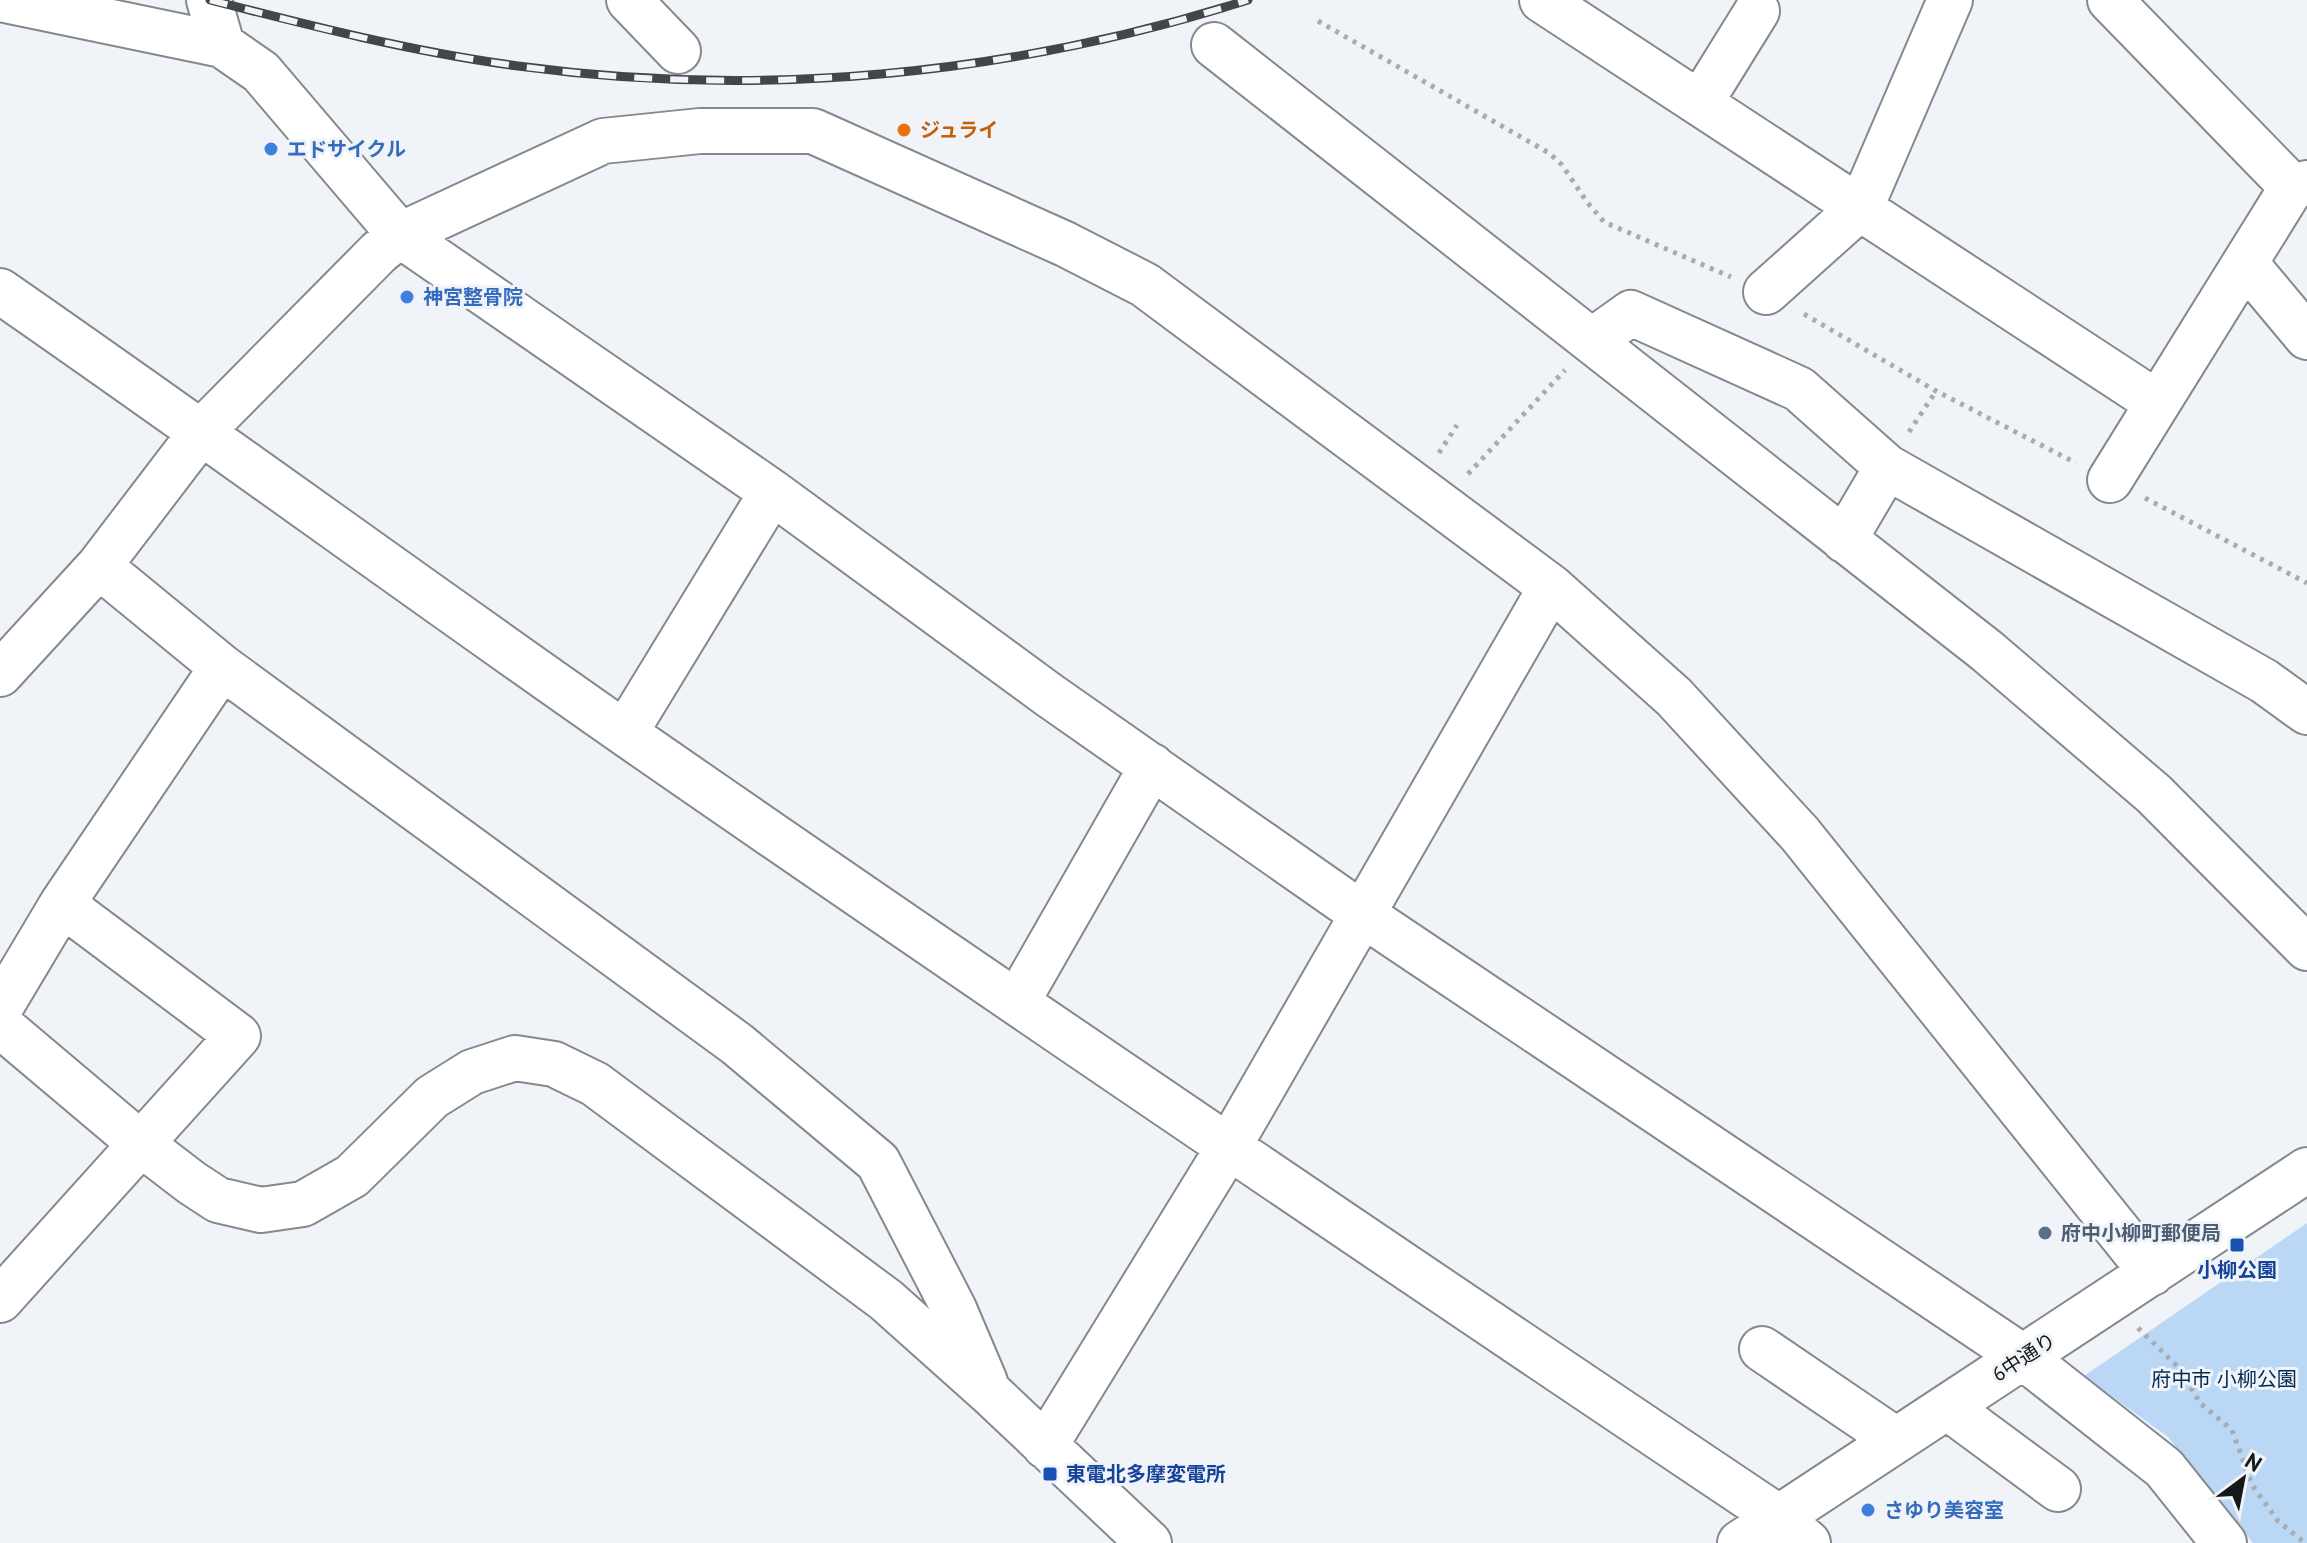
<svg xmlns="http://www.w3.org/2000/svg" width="2307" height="1543" font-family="'PT Sans','Noto Sans JP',sans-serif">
<rect width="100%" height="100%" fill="#f0f4f9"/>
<!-- green -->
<path fill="#bbd7f6" d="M 2307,1223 L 2307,1543 L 2253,1543 L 2168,1437 L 2084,1376 Z"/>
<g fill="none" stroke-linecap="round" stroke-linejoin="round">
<defs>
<path id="minor" d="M 5,0 L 222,45
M 209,0 L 222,45 L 261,72 L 400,235 L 772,492 L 1049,695 L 1362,914 L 2023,1357 L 2164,1468 L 2224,1543
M 629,0 L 678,51
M 1542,0 L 2156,402
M 2110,0 L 2292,187
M 1214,45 L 1987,651 L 2154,794 L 2307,948
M 1700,103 L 1757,11
M 2246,264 L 2307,337
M 0,291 C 211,437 418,589 629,736 C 1010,1000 1393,1259 1778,1517 L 1808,1543
M 1766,292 L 1861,207 L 1950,0
M 1593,340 L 1631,313 L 1799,389 L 1887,467 L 2264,681 L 2307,712
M 2110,480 L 2292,187 L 2307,183
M 1844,540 L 1887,467
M 99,566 L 222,667 L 737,1044 L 878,1162 L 954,1309 L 985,1382
M 0,674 L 99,566 L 202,431 L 379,252 L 400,235 L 603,141 L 700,131 L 813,131 L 1065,244 L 1145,285 L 1551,587 L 1674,697 L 1800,834 L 2152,1273
M 625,733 L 772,492
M 1017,1002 L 1152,766
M 0,1008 L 62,904 L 222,667
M 0,1025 L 141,1144 L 192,1183 L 218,1200 L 261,1210 L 303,1204 L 352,1176 L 432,1097 L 472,1072 L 515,1058 L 554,1064 L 595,1084 L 886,1300 L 989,1392 L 1149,1543
M 0,1300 L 238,1036 L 62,904
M 1762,1349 L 1896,1440
M 1947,1407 L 2058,1489
M 1045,1446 L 1228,1148 L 1551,587
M 1740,1543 L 2307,1170"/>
</defs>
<!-- minor casing -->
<use href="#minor" stroke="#85898d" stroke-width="48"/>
<!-- path -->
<path stroke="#a8acaf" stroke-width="5" stroke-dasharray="4 6" stroke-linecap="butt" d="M 1318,21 L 1549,153 L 1562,165 L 1587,202 L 1604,222 L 1731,277
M 1804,314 L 1936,391 L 2076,463
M 1909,432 L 1936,391
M 1439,453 L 1457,425
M 1468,474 L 1565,370
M 2145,498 L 2307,583
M 2138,1328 L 2177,1366 L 2201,1404 L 2232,1430 L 2252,1485 L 2278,1521 L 2305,1543"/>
<!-- minor -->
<use href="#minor" stroke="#fff" stroke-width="44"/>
<defs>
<path id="rail" d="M 210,0 C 311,26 413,52 518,66 C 763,99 1012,75 1248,0"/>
</defs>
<!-- rail casing -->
<use href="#rail" stroke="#434648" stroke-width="9"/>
<!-- rail -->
<use href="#rail" stroke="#f0f4f9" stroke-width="6" stroke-dasharray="18" stroke-linecap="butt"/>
</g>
<!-- markers -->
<circle fill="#e8710a" stroke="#f0f4f9" stroke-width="3" cx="904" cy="130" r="8"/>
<g fill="#3f7fe0" stroke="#f0f4f9" stroke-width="3">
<circle cx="271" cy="149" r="8"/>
<circle cx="407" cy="297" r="8"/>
<circle cx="1868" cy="1510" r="8"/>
</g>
<circle fill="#5c6f8a" stroke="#f0f4f9" stroke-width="3" cx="2045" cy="1233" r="8"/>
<g fill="#1a4fb4" stroke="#f0f4f9" stroke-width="3">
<rect x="2229" y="1237" width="16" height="16" rx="4"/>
<rect x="1042" y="1466" width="16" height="16" rx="4"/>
</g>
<g text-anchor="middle" stroke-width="6" stroke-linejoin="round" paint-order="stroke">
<!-- food labels -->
<g font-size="20" font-weight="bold" fill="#c56008" stroke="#f0f4f9" text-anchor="start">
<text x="920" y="137">ジュライ</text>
</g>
<!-- shop labels -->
<g font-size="20" font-weight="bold" fill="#366cbe" stroke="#f0f4f9" text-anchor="start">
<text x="287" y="156">エドサイクル</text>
<text x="423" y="304">神宮整骨院</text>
<text x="1884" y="1517">さゆり美容室</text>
</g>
<!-- service labels -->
<g font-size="20" font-weight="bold" fill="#4e5e75" stroke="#f0f4f9" text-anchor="start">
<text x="2061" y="1240">府中小柳町郵便局</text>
</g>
<!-- transit labels -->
<g font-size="20" font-weight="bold" fill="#164399" stroke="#f0f4f9">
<text x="2237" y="1277">小柳公園</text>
<text x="1066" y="1481" text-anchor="start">東電北多摩変電所</text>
</g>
<!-- street labels -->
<g font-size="20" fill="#151718" stroke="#f0f4f9">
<text transform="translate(2024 1357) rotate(-33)" y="7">6中通り</text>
</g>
<!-- park labels -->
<g font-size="20" fill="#002a52" stroke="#f0f4f9">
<text x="2224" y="1386">府中市 小柳公園</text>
</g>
</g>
<!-- north arrow -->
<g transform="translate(2243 1479) rotate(32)" stroke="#f0f4f9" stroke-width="6" paint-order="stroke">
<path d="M0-6L14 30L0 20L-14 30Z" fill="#151718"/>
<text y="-12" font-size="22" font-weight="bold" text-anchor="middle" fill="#151718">N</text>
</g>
</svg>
